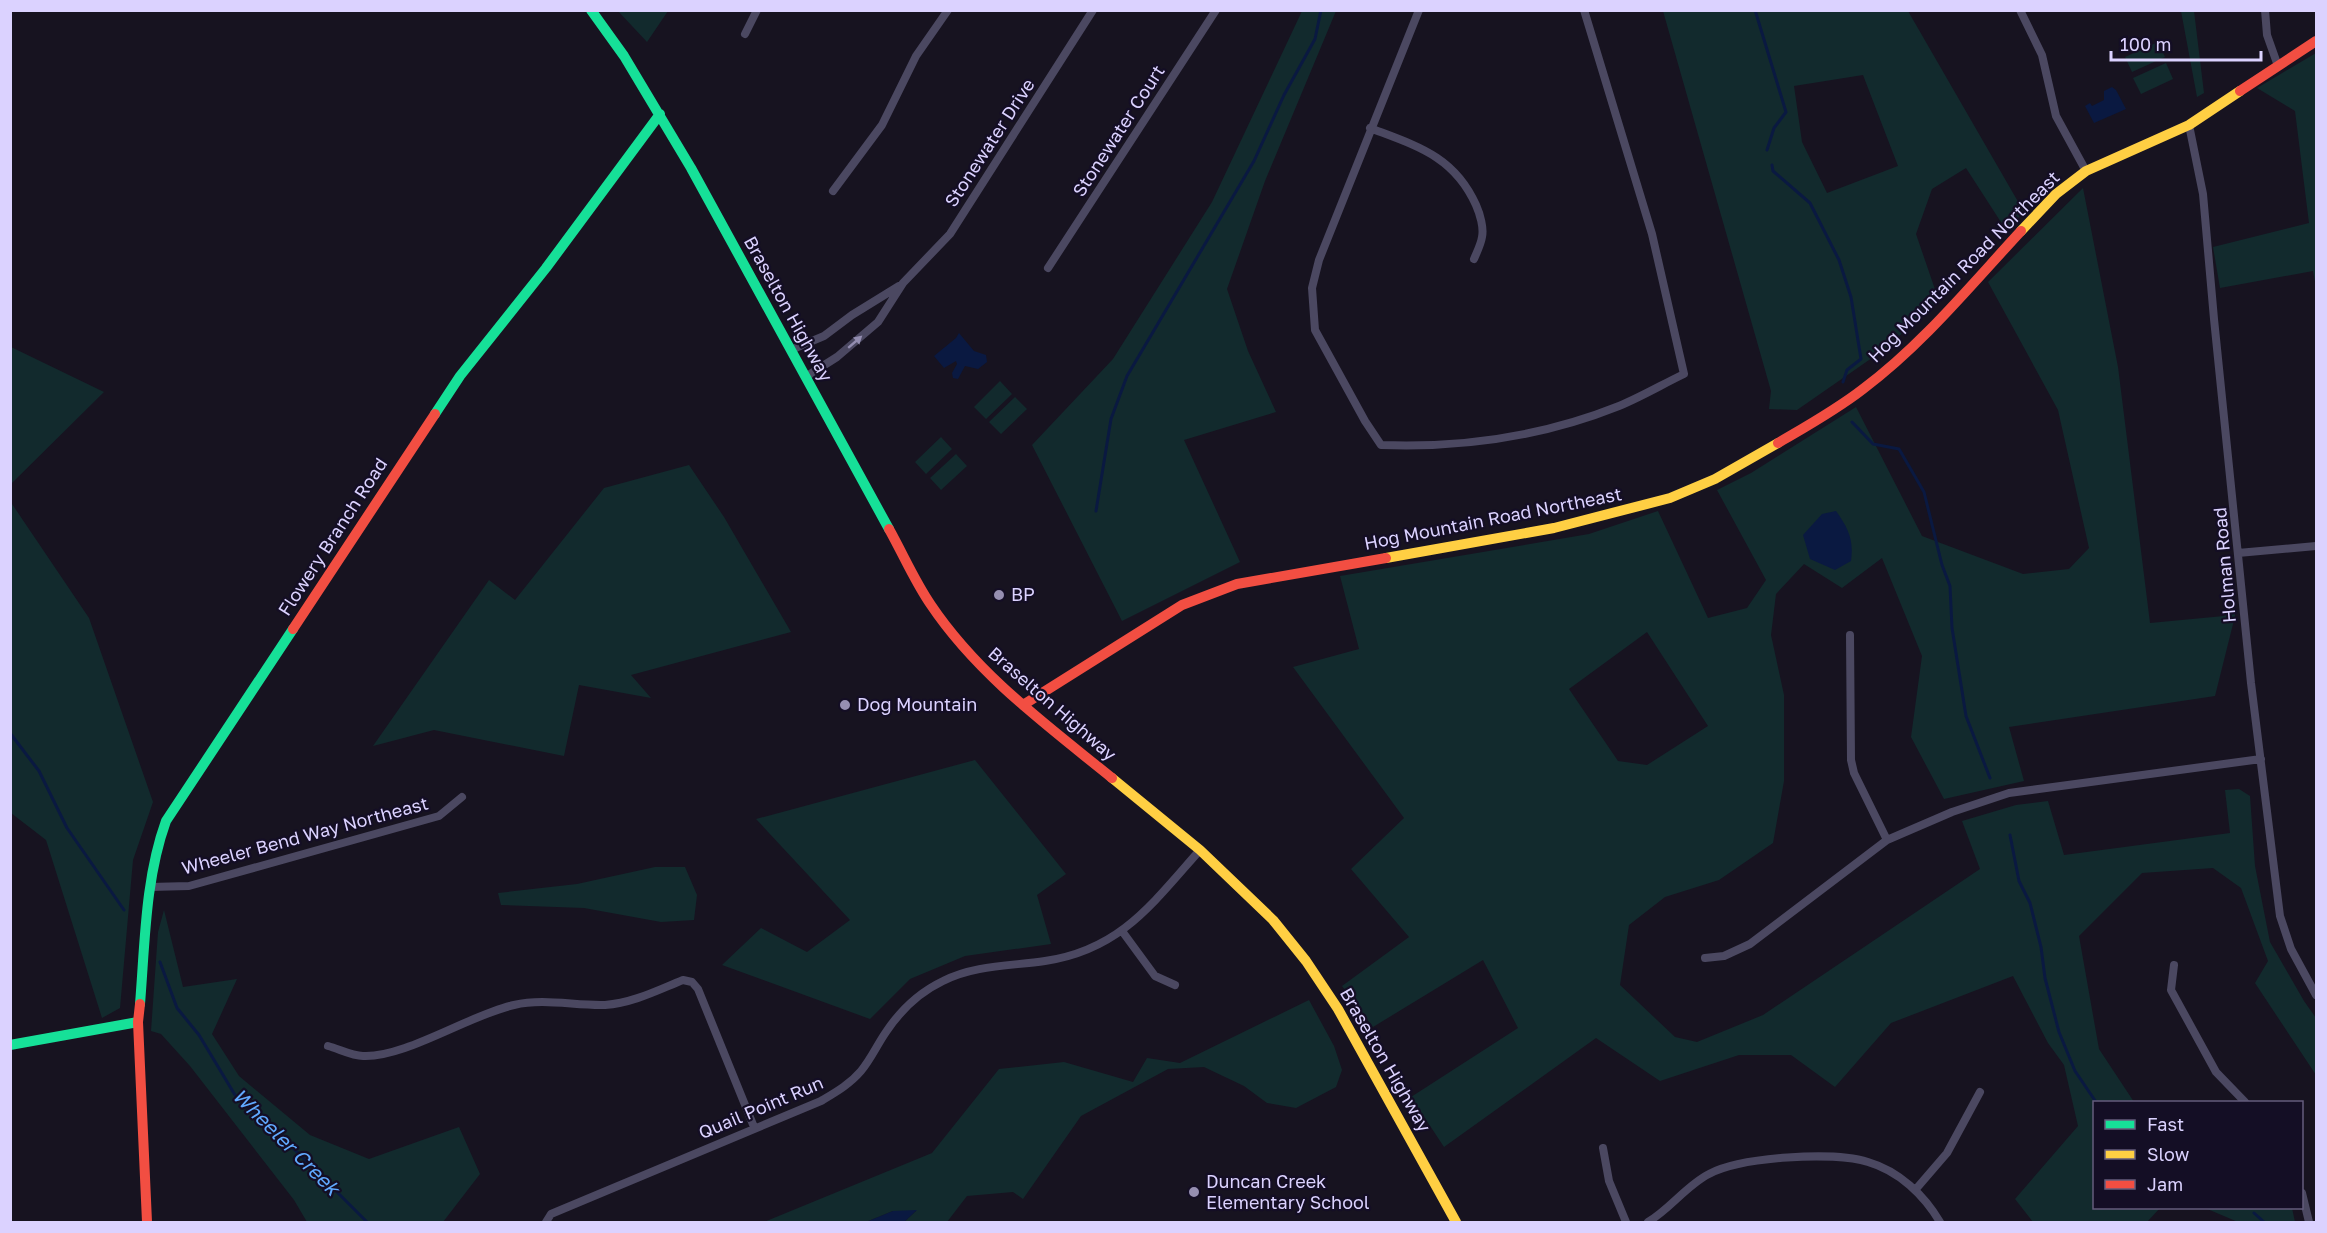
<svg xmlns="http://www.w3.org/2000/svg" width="2327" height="1233" font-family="'Golos Text',sans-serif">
<rect width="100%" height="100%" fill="#171320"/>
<!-- green -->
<path fill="#122a2d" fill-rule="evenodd" d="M 618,11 L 668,11 L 647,42 Z
M 1302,11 L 1336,11 L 1265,181 L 1227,289 L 1248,351 L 1276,412 L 1184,440 L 1240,562 L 1122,621 L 1032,445 L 1113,359 L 1212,202 Z
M 1663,11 L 1908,11 L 2024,212 L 2006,230 L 1966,168 L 1932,189 L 1916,234 L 1939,301 L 1882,351 L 1797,410 L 1769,409 L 1771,391 ZM 1863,75 L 1898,166 L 1827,193 L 1802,142 L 1794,86 Z
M 2181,11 L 2194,11 L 2204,93 L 2197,97 Z
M 2158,42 L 2165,57 L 2132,72 L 2125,57 Z
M 2316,53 L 2316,287 L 2313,271 L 2220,288 L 2213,247 L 2309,223 L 2295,111 L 2257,88 Z
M 2166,63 L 2173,79 L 2141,94 L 2133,78 Z
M 2083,188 L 2118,367 L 2150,623 L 2224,616 L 2235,601 L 2235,616 L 2215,696 L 2009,727 L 2024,781 L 1944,799 L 1911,737 L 1922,656 L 1882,558 L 1842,588 L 1804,564 L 1776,594 L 1771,635 L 1784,695 L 1784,781 L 1773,843 L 1719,880 L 1665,897 L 1629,925 L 1620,985 L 1675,1037 L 1697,1042 L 1763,1015 L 1980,869 L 1962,821 L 2016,805 L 2048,801 L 2064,855 L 2230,833 L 2225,790 L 2239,789 L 2250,796 L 2255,866 L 2270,942 L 2304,1001 L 2316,1018 L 2316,1075 L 2255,983 L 2268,961 L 2241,888 L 2213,868 L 2142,873 L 2079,936 L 2099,1049 L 2134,1102 L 2094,1102 L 2094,1208 L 2160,1208 L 2147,1222 L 2033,1222 L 2015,1199 L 2078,1126 L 2064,1065 L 2048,1043 L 2013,976 L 1891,1023 L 1835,1087 L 1791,1055 L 1739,1055 L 1660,1081 L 1596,1038 L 1444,1147 L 1411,1097 L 1518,1028 L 1483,960 L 1373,1027 L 1342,986 L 1409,937 L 1351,869 L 1404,818 L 1293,667 L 1359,649 L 1340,576 L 1589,534 L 1658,511 L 1708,618 L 1747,608 L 1766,580 L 1717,490 L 1751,473 L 1856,407 L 1922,536 L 2023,574 L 2069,569 L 2089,548 L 2058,410 L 1988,282 ZM 1647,632 L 1708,726 L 1647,765 L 1618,761 L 1569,689 Z
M 11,347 L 104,392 L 11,484 Z
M 1000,381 L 1012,394 L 986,419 L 974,407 Z
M 1015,397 L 1027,409 L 1001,434 L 989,422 Z
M 941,437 L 952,449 L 926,474 L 915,462 Z
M 956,454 L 967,466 L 941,490 L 930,478 Z
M 689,465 L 724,517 L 791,632 L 631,675 L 651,698 L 579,685 L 564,756 L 434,730 L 373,746 L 489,580 L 515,600 L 604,488 Z
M 10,501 L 89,618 L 153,802 L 133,860 L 120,1008 L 102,1018 L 46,840 L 11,813 Z
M 975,760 L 1066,874 L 1037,895 L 1051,944 L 965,956 L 910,979 L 870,1019 L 722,965 L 761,928 L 807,952 L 850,920 L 756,819 Z
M 655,867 L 685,867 L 697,895 L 694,920 L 661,922 L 584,908 L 501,905 L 498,893 L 577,884 Z
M 164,910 L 183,987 L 237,979 L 212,1034 L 239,1076 L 310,1135 L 369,1159 L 459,1127 L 480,1174 L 443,1222 L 307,1222 L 294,1200 L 190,1066 L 161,1034 L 151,1031 L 158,932 Z
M 1309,1000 L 1334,1046 L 1342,1070 L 1336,1087 L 1296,1108 L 1267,1103 L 1244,1086 L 1204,1067 L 1168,1069 L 1081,1116 L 1023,1199 L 1013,1192 L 967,1196 L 947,1222 L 904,1222 L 916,1211 L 893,1211 L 866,1222 L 764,1222 L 932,1153 L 999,1069 L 1064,1062 L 1133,1082 L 1147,1058 L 1180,1063 Z
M 2205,1208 L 2292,1208 L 2295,1222 L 2238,1222 Z"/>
<!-- water -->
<path fill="#0a1941" d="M 2112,87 L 2116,90 L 2126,109 L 2094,123 L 2085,106 L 2090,103 L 2092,106 L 2104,100 L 2104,91 Z
M 959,333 L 974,351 L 986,355 L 987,362 L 978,369 L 965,366 L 958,379 L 953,378 L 952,373 L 957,364 L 956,361 L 944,368 L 934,356 L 956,338 Z
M 1836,511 C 1848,528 1854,539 1851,561 L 1835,570 L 1810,559 L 1803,535 L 1822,514 Z
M 917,1210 L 904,1222 L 866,1222 L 893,1211 Z"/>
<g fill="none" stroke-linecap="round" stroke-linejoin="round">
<!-- stream -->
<path stroke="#0a1941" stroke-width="3" d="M 1755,10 L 1786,112 L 1774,128 L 1767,150
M 1772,165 L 1773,171 L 1810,203 L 1839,260 L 1851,297 L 1861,359 L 1847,370 L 1843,382
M 1852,422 L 1873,444 L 1899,449 L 1924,492 L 1942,565 L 1950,586 L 1952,628 L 1966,716 L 1990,778
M 1096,511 L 1111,419 L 1127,376 L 1254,161 L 1284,95 L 1315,39 L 1321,10
M 10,733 L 39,771 L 67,828 L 124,910
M 2010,835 L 2019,881 L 2030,903 L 2041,947 L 2045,978 L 2059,1032 L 2075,1071 L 2096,1102
M 160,962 L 177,1008 L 199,1035 L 235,1095 L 297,1152 L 367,1222
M 2254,1213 L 2264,1222"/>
<!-- street -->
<path stroke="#4b4861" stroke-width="8" d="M 1419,10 L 1319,260 L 1312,288 L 1315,330 L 1365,421 L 1381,445 C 1461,448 1544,436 1619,406 C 1641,397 1663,384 1684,374 L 1652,234 L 1584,10
M 2020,10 L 2042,55 L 2056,116 L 2086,171
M 2265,10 L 2267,35 L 2278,66
M 745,34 L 757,10
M 2189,125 L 2203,194 L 2214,319 L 2251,683 L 2280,916 L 2291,949 L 2316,995
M 1370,128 C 1417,146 1454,156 1476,205 C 1480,214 1484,228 1482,237 C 1481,244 1477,252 1474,259
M 833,191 L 882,125 L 916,56 L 948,10
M 1048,268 L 1216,10
M 793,349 L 824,336 L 852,315 L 899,286
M 807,376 L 837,357 L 878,322 L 903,283 L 950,234 L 1093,10
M 2238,553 L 2316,546
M 1850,635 L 1851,760 L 1854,773 L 1887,840
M 150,887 L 189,886 L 439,816 L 462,797
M 1122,931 L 1155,976 L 1175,985
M 1705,958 L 1724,956 L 1750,944 L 1887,840 L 1952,812 L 2009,793 L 2261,759
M 2174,965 L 2171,990 L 2216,1072 L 2245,1102
M 328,1046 C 339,1049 352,1056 363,1056 C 405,1058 469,1015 514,1005 C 544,998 575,1006 605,1005 C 633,1003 658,990 683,980 L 692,982 L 698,989 L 754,1127
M 1603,1148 L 1609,1181 L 1626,1222
M 1916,1189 L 1947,1153 L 1980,1092
M 2302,1193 L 2309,1222
M 546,1222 L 551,1214 L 821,1101 C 836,1092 850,1084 861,1071 C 871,1059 877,1045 886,1032 C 900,1011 920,992 943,981 C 974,965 1011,966 1045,961 C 1120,950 1152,904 1200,850
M 1648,1222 C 1670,1209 1687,1185 1709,1174 C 1741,1157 1833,1151 1868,1162 C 1899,1171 1924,1195 1940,1222"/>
<!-- fast -->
<path stroke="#16e098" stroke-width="10" d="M 591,10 L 624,56 L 691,168 L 889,529
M 435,414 L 460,376 L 546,268 L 660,114
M 140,1004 C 145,943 145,879 166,821 L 293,629
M 10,1045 L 138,1022"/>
<!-- slow -->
<path stroke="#ffcf43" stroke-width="10" d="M 2021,231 L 2056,194 L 2086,171 L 2189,125 L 2240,91
M 1386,558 L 1554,528 L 1670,498 L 1715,479 L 1778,443
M 1112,778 L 1200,850 L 1273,920 L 1306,961 L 1338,1009 L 1456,1222"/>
<!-- jam -->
<path stroke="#f24e42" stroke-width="10" d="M 2240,91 L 2316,41
M 1778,443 C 1807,426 1836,410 1863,389 C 1922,345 1971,285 2021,231
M 889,529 C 903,554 915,582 931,605 C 978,675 1048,726 1112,778
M 293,629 L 435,414
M 1023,705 L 1182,605 L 1237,584 L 1386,558
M 140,1004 L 138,1022 L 147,1222"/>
</g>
<!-- one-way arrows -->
<defs><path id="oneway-solid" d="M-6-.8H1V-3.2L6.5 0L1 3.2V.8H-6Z" transform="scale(1.5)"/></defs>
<use fill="#938db0" href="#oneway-solid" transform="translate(855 342) rotate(-41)"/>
<!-- markers -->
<g fill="#968fb1" stroke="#140e25" stroke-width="2">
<circle cx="999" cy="595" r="6"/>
<circle cx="845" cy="705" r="6"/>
<circle cx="1194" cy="1192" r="6"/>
</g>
<g text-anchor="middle" stroke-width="4.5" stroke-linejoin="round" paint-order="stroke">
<!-- street labels -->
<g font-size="18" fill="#dbd2ff" stroke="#140e25">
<text transform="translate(1119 131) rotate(-57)" y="6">Stonewater Court</text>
<text transform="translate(990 143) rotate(-57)" y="6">Stonewater Drive</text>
<text transform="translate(1964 267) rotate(-45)" y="6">Hog Mountain Road Northeast</text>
<text transform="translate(788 309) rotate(61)" y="6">Braselton Highway</text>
<text transform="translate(1493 519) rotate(-11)" y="6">Hog Mountain Road Northeast</text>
<text transform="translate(333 537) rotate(-57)" y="6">Flowery Branch Road</text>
<text transform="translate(2225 565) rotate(-95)" y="6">Holman Road</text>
<text transform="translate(1052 704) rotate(41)" y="6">Braselton Highway</text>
<text transform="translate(305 836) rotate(-15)" y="6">Wheeler Bend Way Northeast</text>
<text transform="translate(1385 1060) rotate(60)" y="6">Braselton Highway</text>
<text transform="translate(761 1108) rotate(-23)" y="6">Quail Point Run</text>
</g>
<!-- poi labels -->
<g font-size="18" fill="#dbd2ff" stroke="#140e25" text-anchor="start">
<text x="1011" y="601">BP</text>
<text x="857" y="711">Dog Mountain</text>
<text x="1206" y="1188">Duncan Creek<tspan x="1206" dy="21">Elementary School</tspan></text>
</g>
<!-- water labels -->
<g font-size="20" font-style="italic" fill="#60a9ff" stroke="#140e25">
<text transform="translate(286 1142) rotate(45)" y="7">Wheeler Creek</text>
</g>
</g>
<!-- border -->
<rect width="2327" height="1233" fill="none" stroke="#dbd2ff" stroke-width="24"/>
<!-- legend -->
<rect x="2093" y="1101" width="210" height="108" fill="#140e25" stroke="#645c7c" stroke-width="1.5"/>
<rect x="2105" y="1120" width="30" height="9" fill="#16e098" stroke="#645c7c" stroke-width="1.5"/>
<text x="2147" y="1131" font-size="18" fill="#dbd2ff">Fast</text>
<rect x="2105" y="1150" width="30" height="9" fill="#ffcf43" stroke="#645c7c" stroke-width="1.5"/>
<text x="2147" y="1161" font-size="18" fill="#dbd2ff">Slow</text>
<rect x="2105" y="1180" width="30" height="9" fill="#f24e42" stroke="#645c7c" stroke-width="1.5"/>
<text x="2147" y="1191" font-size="18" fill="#dbd2ff">Jam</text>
<!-- scale -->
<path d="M2111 51v9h150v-9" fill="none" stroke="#dbd2ff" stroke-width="3"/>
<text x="2120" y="51" font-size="18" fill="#dbd2ff" stroke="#140e25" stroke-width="4.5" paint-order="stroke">100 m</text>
</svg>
